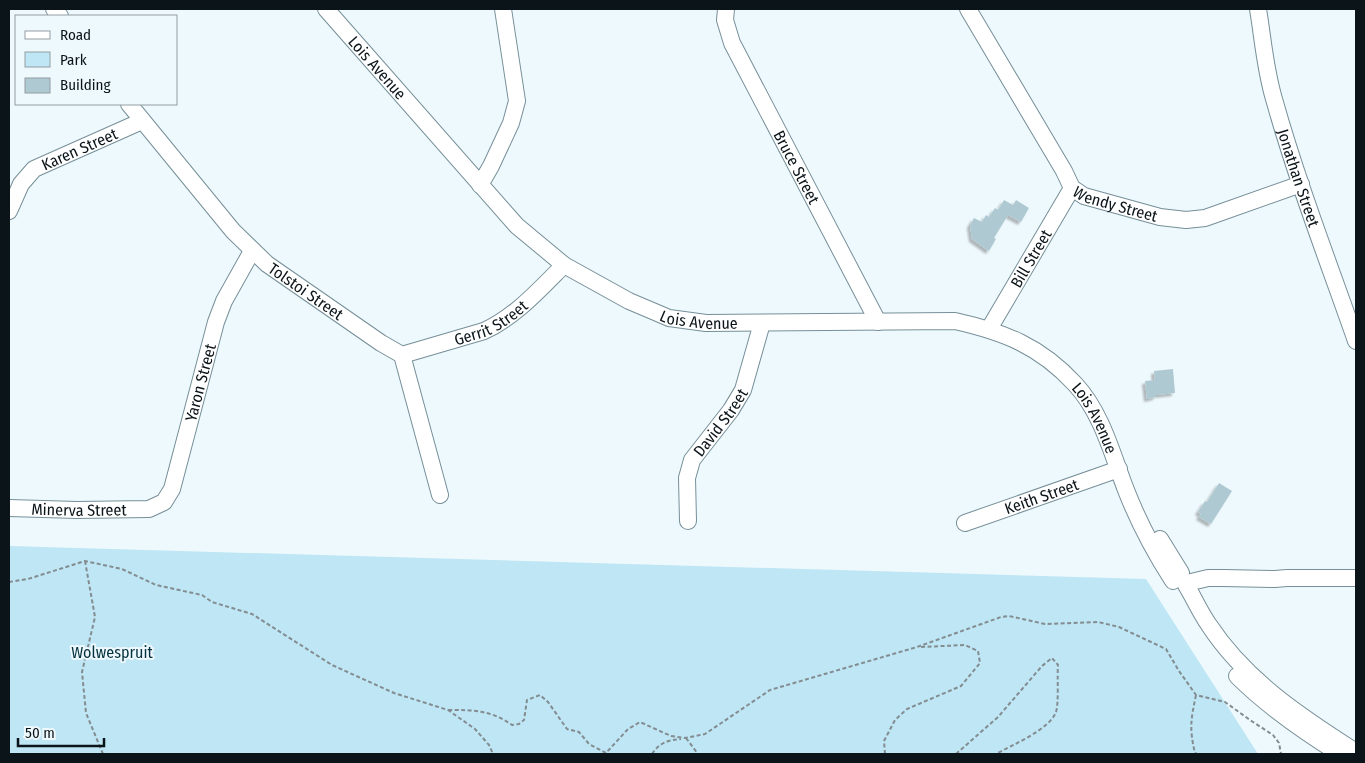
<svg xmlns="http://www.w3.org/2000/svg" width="1365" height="763" font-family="'Fira Sans Condensed',sans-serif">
<defs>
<filter id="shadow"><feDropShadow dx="-3" dy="3" stdDeviation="1" flood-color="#0004"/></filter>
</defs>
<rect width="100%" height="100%" fill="#eef9fd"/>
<!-- green -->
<path fill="#bee6f4" d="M 9,546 L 1146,579 L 1258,754 L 9,754 Z"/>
<!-- building -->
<path fill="#afc9d3" filter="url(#shadow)" d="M 1004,200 L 1013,205 L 1016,200 L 1029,208 L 1021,222 L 1008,215 L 994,238 L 996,239 L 989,251 L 972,239 L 970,225 L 974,218 L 982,222 L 986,215 L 989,217 L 995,208 L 998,210 Z
M 1173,369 L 1175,393 L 1156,395 L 1156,397 L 1147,399 L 1145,381 L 1155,380 L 1154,371 Z
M 1219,483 L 1232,491 L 1211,524 L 1199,517 L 1201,514 L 1198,512 L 1205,501 L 1207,502 Z"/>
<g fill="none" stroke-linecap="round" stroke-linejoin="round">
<defs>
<g id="minor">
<path d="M 54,9 L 60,16"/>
<path id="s1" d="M 326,9 L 517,226 L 564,265 L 629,301 L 655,312 L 669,318 L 706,323 L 955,321 C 1004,332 1040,346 1075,384 C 1102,413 1112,454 1126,490 C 1138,521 1155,553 1173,581"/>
<path id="s2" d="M 726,9 L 725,20 L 732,43 L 878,322"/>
<path id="s3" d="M 968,9 L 1064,171 L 1072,188 L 1084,196 L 1160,217 L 1186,220 L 1205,218 L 1301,184"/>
<path id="s4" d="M 1258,9 C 1263,39 1265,69 1274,99 C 1297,181 1328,261 1356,341"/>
<path id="s5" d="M 129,104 L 233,231 L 267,264 L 381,343 L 402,355 L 440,495"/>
<path d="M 480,185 L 491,166 L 511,123 L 517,101 L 503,9"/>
<path id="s6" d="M 9,211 L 21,184 L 34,169 L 142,121"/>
<path id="s7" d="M 989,329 L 1072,188"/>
<path id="s8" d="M 402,355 L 484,331 C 515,317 540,289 564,265"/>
<path id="s9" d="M 9,508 L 77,510 L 149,509 L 164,502 L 172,489 L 216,322 L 224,301 L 252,251"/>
<path id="s10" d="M 688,521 L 687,478 L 692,460 L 731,410 L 743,390 L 762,323"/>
<path id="s11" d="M 965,523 L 1119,469"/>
<path d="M 1160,539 L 1181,573"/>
<path d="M 1187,583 L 1208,578 L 1223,578 L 1275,579 L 1287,578 L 1356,578"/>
<path d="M 1186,585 C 1194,598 1200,612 1209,625 C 1245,680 1301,717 1356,752"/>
<path d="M 1237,676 C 1268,707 1303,731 1340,754"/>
</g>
</defs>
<!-- minor casing -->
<use href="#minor" stroke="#768f98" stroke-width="18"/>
<!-- path -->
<path stroke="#838d91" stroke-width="2" stroke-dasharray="4 2.5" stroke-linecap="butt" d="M 85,561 L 95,617 L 82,672 L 86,713 L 103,754
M 9,582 L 28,579 L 85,561 L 122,569 L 156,585 L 202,595 L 212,602 L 252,614 L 332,665 L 394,693 L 448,710 L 475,729 L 489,745 L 493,754
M 1196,695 C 1191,719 1189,728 1195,753 L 1197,754
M 448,710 C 473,710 491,710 512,725 L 519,724 L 524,720 L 527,700 L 540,695 L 548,702 L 567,729 L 579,732 L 589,744 L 606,753 L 628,729 L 640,722 L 671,736 L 685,738 L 705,734 L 770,690 L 917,647 L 1001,617 L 1009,616 L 1045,624 L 1098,622 L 1119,627 L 1166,649 L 1179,671 L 1196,695 L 1225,702 L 1250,720 L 1273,735 L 1279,743 L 1281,754
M 686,738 L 698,754
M 652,754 C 659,743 668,740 681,739
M 885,754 L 884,741 L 895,720 L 907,709 L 961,686 L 980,663 L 978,651 L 965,645 L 921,647
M 956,754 L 998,717 L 1042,666 L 1052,658 L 1058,665 C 1057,676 1059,703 1056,712 C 1049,730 1012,745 996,754"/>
<!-- minor -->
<use href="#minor" stroke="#fff" stroke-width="16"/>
</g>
<g text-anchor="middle" stroke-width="4" stroke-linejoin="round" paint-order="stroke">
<!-- street labels -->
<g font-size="16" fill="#0b1418" stroke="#eef9fd">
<text dy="6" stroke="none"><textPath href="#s1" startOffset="78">Lois Avenue</textPath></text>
<text dy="6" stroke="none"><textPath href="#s6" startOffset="99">Karen Street</textPath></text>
<text dy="6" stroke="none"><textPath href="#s2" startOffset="175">Bruce Street</textPath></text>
<text dy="6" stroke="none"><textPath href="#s4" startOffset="174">Jonathan Street</textPath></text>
<text dy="6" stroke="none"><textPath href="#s3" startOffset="254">Wendy Street</textPath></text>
<text dy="6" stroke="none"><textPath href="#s7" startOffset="82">Bill Street</textPath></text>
<text dy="6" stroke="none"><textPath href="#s5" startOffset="259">Tolstoi Street</textPath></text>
<text dy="6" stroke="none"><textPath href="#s1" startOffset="498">Lois Avenue</textPath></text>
<text dy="6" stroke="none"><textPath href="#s8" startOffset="95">Gerrit Street</textPath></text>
<text dy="6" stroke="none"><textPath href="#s9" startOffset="282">Yaron Street</textPath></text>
<text dy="6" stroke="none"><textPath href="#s1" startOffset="932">Lois Avenue</textPath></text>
<text dy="6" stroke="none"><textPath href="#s10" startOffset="109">David Street</textPath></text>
<text dy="6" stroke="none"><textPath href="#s11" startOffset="81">Keith Street</textPath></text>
<text dy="6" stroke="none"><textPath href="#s9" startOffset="70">Minerva Street</textPath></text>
</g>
<!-- park labels -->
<g font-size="16" fill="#05323f" stroke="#eef9fd">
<text x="112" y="658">Wolwespruit</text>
</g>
</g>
<!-- border -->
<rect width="1365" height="763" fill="none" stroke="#0b1418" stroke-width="20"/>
<!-- legend -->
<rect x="15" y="15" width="162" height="90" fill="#eef9fd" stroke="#939da1"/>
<rect x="25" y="31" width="25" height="8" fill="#ffffff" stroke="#939da1"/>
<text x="60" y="40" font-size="15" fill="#0b1418">Road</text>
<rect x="25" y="52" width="25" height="15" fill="#bee6f4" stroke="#939da1"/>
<text x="60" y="65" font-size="15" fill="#0b1418">Park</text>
<rect x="25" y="78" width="25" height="15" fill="#afc9d3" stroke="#939da1"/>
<text x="60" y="90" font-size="15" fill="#0b1418">Building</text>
<!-- scale -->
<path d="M18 738v8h86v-8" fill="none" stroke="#0b1418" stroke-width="2.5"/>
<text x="25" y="738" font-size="15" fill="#0b1418" stroke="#eef9fd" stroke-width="4" paint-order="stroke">50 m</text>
</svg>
